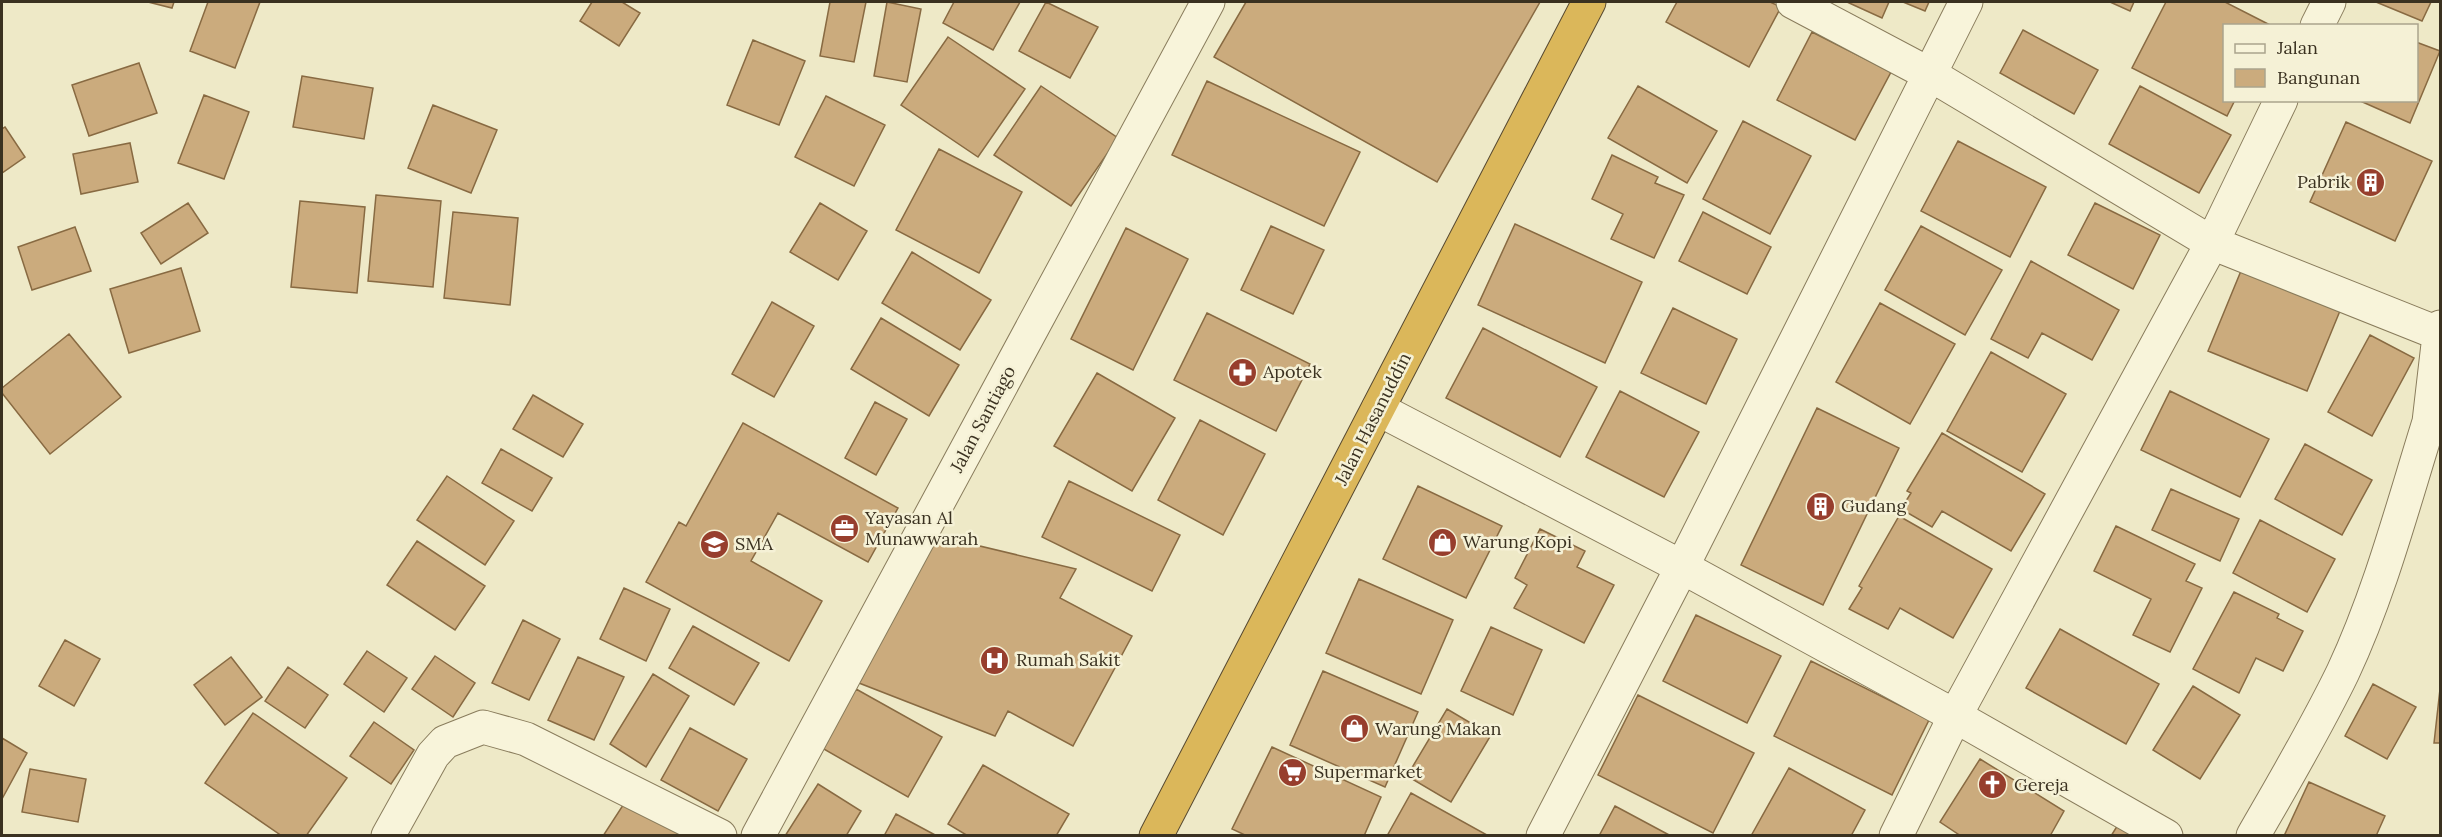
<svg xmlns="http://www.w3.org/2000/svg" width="2442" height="837" font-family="Lora,serif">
<rect width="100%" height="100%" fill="#eee9c7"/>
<!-- building -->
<path fill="#cbab7d" stroke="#886a42" stroke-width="1.5" d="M 148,2 L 174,2 L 172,8 Z
M 208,2 L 260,2 L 235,68 L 190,51 Z
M 592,2 L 622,2 L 640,13 L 619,46 L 580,21 Z
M 830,2 L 866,2 L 854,62 L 820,56 Z
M 887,2 L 921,9 L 907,82 L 874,76 Z
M 954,2 L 1020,2 L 993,50 L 943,23 Z
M 1046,2 L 1098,27 L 1070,78 L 1019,51 Z
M 1246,2 L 1540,2 L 1437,182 L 1214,57 Z
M 1677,2 L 1770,2 L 1781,7 L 1749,67 L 1666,22 Z
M 1847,2 L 1889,2 L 1882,18 Z
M 1903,2 L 1929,2 L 1925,11 Z
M 2110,2 L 2134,2 L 2130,11 Z
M 2166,2 L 2225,2 L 2272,26 L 2224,26 L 2224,100 L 2235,100 L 2227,116 L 2132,68 Z
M 2376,2 L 2431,2 L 2422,21 Z
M 2023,30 L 2098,70 L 2074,114 L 2000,73 Z
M 1812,32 L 1891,72 L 1855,140 L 1777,100 Z
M 948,37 L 1025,89 L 978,157 L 901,105 Z
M 753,40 L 805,61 L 779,125 L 727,105 Z
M 2416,42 L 2440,51 L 2410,123 L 2358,100 L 2416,100 Z
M 139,63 L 157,113 L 89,136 L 72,85 Z
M 302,76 L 373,88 L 364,139 L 293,127 Z
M 1207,81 L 1360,152 L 1324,226 L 1172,155 Z
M 1041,86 L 1118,138 L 1071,206 L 994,155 Z
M 1638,86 L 1717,131 L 1687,183 L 1608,138 Z
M 2140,86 L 2231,135 L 2199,193 L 2109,144 Z
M 204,95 L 249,112 L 224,179 L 178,163 Z
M 826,96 L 885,125 L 854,186 L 795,157 Z
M 433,105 L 497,130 L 471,193 L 408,168 Z
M 1743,121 L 1811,156 L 1770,234 L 1703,199 Z
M 2346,122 L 2432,161 L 2395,241 L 2310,202 Z
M 5,127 L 25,157 L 2,173 L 2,129 Z
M 1958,141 L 2046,187 L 2010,257 L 1921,211 Z
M 130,143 L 138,182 L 81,194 L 73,154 Z
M 939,149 L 1022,192 L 979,273 L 896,230 Z
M 1612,155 L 1658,177 L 1655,183 L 1684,195 L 1654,258 L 1611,239 L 1623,214 L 1592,199 Z
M 376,195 L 441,201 L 433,287 L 368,281 Z
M 300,201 L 365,207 L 357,293 L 291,287 Z
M 188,203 L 208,233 L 161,264 L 141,233 Z
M 820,203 L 867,231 L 838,280 L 790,252 Z
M 2095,203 L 2160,235 L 2133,289 L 2068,255 Z
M 453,212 L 518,218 L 510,305 L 444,298 Z
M 1703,212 L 1771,247 L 1747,294 L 1679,261 Z
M 1515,224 L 1642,282 L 1605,363 L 1478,305 Z
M 1271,226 L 1324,250 L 1293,314 L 1241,290 Z
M 1921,226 L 2002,270 L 1965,335 L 1885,290 Z
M 75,227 L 91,271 L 32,290 L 18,247 Z
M 1126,228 L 1188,259 L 1133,370 L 1071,339 Z
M 912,252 L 991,300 L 960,350 L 882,303 Z
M 2031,261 L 2119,310 L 2092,360 L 2042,333 L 2028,358 L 1991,339 Z
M 2243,266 L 2342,306 L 2307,391 L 2208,351 Z
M 181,268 L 200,331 L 129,353 L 110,289 Z
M 772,302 L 814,326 L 774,397 L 732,374 Z
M 1880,303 L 1955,344 L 1910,424 L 1836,382 Z
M 1673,308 L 1737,339 L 1706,404 L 1641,373 Z
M 1207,313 L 1310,364 L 1276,431 L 1174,380 Z
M 881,318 L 959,365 L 929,416 L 851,369 Z
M 1483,328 L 1597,387 L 1560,457 L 1446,398 Z
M 69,334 L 121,397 L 50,454 L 2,393 L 2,388 Z
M 2370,335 L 2414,358 L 2372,436 L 2328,412 Z
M 1991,352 L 2066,394 L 2022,472 L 1947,431 Z
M 1097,373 L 1175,418 L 1132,491 L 1054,446 Z
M 1620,391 L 1699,432 L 1664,497 L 1586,457 Z
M 2170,391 L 2269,439 L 2240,497 L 2141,450 Z
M 533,395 L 583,424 L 563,457 L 513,429 Z
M 875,402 L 907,419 L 876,475 L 845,458 Z
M 1817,408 L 1899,448 L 1823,605 L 1741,565 Z
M 1200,420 L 1265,454 L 1223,535 L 1158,500 Z
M 743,423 L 898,508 L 868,562 L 778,513 L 751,561 L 822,601 L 789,661 L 646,582 L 679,522 L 686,526 Z
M 1942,433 L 2045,494 L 2011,551 L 1942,511 L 1932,527 L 1901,509 L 1911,493 L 1907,491 Z
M 2305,444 L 2372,480 L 2342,535 L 2275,499 Z
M 501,449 L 552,478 L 532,511 L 482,483 Z
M 447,476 L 514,521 L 485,565 L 417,520 Z
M 1069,481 L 1180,535 L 1152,591 L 1042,537 Z
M 1418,486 L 1502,526 L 1466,598 L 1383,559 Z
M 2171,489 L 2239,519 L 2220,561 L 2152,530 Z
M 1899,516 L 1992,569 L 1953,638 L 1900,608 L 1888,629 L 1849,609 L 1862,588 L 1859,586 Z
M 2260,520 L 2335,559 L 2307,612 L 2233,573 Z
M 2116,526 L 2195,564 L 2186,581 L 2202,588 L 2170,652 L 2133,635 L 2151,599 L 2094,571 Z
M 1540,529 L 1585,551 L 1577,567 L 1614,585 L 1584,643 L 1514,608 L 1527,585 L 1515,578 Z
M 938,536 L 1076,569 L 1060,598 L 1132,636 L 1073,746 L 1008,711 L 995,736 L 859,683 Z
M 417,541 L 485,586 L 455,630 L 387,585 Z
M 1359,579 L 1453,620 L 1421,694 L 1326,653 Z
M 624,588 L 670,609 L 646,661 L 600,639 Z
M 2234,592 L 2279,614 L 2277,618 L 2303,631 L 2283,671 L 2256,658 L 2239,693 L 2193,669 Z
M 1696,615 L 1781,656 L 1747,723 L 1663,681 Z
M 523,620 L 560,639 L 529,700 L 492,683 Z
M 693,626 L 759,663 L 734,705 L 669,668 Z
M 1491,627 L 1542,650 L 1513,715 L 1461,691 Z
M 2060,629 L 2159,684 L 2126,744 L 2026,688 Z
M 65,640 L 100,659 L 74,706 L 39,686 Z
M 367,651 L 407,678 L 384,712 L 344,684 Z
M 435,656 L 475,683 L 453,717 L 412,689 Z
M 231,657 L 262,697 L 225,725 L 194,685 Z
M 578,657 L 624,677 L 594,740 L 548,720 Z
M 1811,661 L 1929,720 L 1892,795 L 1774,736 Z
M 288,667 L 328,695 L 305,728 L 265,701 Z
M 1323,671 L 1418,712 L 1385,787 L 1290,745 Z
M 653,674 L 689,696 L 646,767 L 610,744 Z
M 2373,684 L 2416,707 L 2387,759 L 2345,736 Z
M 2193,686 L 2240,715 L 2200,779 L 2153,750 Z
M 856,689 L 942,737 L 908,797 L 822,748 Z
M 2440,689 L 2440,743 L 2434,743 Z
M 1638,695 L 1754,753 L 1713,833 L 1598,775 Z
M 1447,709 L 1491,735 L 1451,802 L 1407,776 Z
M 253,713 L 347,778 L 306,836 L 282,836 L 205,783 Z
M 374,722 L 414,750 L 391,784 L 350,756 Z
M 690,728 L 747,759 L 718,811 L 661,780 Z
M 2,738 L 27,753 L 2,799 Z
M 1272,747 L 1381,797 L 1364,836 L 1247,836 L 1232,829 Z
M 1980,759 L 2064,811 L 2050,836 L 1961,836 L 1940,822 Z
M 983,765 L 1069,814 L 1056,836 L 968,836 L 948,824 Z
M 1789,768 L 1865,810 L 1851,836 L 1751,836 Z
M 30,769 L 86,779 L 78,822 L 22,812 Z
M 2309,782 L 2385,816 L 2376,836 L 2284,836 Z
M 818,784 L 861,811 L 846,836 L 785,836 Z
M 1411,793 L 1487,835 L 1387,836 Z
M 627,799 L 684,836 L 603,836 Z
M 1615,806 L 1671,836 L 1599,836 Z
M 896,814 L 937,836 L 884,836 Z
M 2119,823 L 2141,836 L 2111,836 Z"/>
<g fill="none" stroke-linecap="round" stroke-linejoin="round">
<defs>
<path id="minor" d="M 1793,2 L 1931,75 L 2212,243 L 2440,334
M 2317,26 L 2329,2
M 1378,409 L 1682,567 L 1955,716 L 2166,836
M 2429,422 L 2440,327
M 388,836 L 433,755 L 445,742 L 483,727 L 526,739 L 720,836
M 758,836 L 1208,2
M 1543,836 L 1682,567 L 1966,2
M 1896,836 L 1955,716 L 2212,243 L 2281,100
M 2253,836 C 2284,782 2316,728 2343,672 C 2380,593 2403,505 2429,422 L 2440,424"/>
<path id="highway" d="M 1156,836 L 1589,2"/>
</defs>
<!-- minor casing -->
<use href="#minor" stroke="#897c5c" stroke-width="35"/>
<!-- highway casing -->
<use href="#highway" stroke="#574930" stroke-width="35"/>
<!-- minor -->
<use href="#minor" stroke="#f8f4da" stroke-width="33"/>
<!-- highway -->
<use href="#highway" stroke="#dbb75a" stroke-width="33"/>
</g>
<!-- icons -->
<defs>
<symbol id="building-disc" viewBox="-11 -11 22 22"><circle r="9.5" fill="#973e2d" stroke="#f5f1d6"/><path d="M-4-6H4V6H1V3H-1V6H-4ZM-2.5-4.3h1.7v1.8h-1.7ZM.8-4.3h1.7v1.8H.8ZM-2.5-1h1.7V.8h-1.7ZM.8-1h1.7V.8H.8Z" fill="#fff"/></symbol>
<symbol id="pharmacy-disc" viewBox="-11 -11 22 22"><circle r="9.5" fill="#973e2d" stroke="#f5f1d6"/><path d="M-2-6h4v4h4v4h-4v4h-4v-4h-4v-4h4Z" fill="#fff"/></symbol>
<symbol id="office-disc" viewBox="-11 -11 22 22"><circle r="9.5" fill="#973e2d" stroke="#f5f1d6"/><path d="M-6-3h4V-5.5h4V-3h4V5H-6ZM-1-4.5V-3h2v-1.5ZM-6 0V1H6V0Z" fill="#fff"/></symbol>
<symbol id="shop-disc" viewBox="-11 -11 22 22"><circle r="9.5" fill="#973e2d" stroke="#f5f1d6"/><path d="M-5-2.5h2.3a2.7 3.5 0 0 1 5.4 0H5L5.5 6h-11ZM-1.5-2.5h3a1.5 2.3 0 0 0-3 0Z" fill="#fff"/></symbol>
<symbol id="school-disc" viewBox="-11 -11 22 22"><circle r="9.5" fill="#973e2d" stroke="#f5f1d6"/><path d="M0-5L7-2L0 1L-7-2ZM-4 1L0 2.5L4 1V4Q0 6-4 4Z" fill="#fff"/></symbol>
<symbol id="hospital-disc" viewBox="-11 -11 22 22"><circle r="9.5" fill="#973e2d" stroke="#f5f1d6"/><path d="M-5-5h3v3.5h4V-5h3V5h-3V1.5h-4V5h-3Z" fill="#fff"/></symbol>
<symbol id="supermarket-disc" viewBox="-11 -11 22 22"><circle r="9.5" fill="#973e2d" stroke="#f5f1d6"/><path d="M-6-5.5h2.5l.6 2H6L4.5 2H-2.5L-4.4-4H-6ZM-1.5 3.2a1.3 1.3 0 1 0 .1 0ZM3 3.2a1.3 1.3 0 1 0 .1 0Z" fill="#fff"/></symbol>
<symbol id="church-disc" viewBox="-11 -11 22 22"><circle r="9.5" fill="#973e2d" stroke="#f5f1d6"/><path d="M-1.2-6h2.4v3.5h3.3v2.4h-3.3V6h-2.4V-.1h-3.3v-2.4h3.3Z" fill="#fff"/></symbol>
</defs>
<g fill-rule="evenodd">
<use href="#building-disc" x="2354" y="166" width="33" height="33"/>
<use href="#pharmacy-disc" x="1226" y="356" width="33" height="33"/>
<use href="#building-disc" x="1804" y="490" width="33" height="33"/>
<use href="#office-disc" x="828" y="512" width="33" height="33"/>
<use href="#shop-disc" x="1426" y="526" width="33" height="33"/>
<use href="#school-disc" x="698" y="528" width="33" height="33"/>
<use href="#hospital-disc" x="978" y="644" width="33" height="33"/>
<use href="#shop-disc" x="1338" y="712" width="33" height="33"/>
<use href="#supermarket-disc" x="1276" y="756" width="33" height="33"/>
<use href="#church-disc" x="1976" y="768" width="33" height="33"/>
</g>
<g text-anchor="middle" stroke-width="5" stroke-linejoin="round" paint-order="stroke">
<!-- poi labels -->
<g font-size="18" fill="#3a3120" stroke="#f5f1d6" text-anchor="start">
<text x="2350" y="188" text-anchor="end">Pabrik</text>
<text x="1263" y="378">Apotek</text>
<text x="1841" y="512">Gudang</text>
<text x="865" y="524">Yayasan Al<tspan x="865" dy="21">Munawwarah</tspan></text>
<text x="1463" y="548">Warung Kopi</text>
<text x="735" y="550">SMA</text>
<text x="1016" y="666">Rumah Sakit</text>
<text x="1375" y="735">Warung Makan</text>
<text x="1314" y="778">Supermarket</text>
<text x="2014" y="791">Gereja</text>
</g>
<!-- street labels -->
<g font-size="18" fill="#3a3120" stroke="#f5f1d6">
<text transform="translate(983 419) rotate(-62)" y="6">Jalan Santiago</text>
<text transform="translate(1373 419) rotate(-63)" y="6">Jalan Hasanuddin</text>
</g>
</g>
<!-- border -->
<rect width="2442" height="837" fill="none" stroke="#3a3120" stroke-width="6"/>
<!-- legend -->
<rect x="2223" y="24" width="195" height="78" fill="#f5f1d6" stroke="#aaa48d" stroke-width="1.5"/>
<rect x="2235" y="44" width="30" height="9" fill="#f8f4da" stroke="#aaa48d" stroke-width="1.5"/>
<text x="2277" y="54" font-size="18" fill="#3a3120">Jalan</text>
<rect x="2235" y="69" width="30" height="18" fill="#cbab7d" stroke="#aaa48d" stroke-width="1.5"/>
<text x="2277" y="84" font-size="18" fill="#3a3120">Bangunan</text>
</svg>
